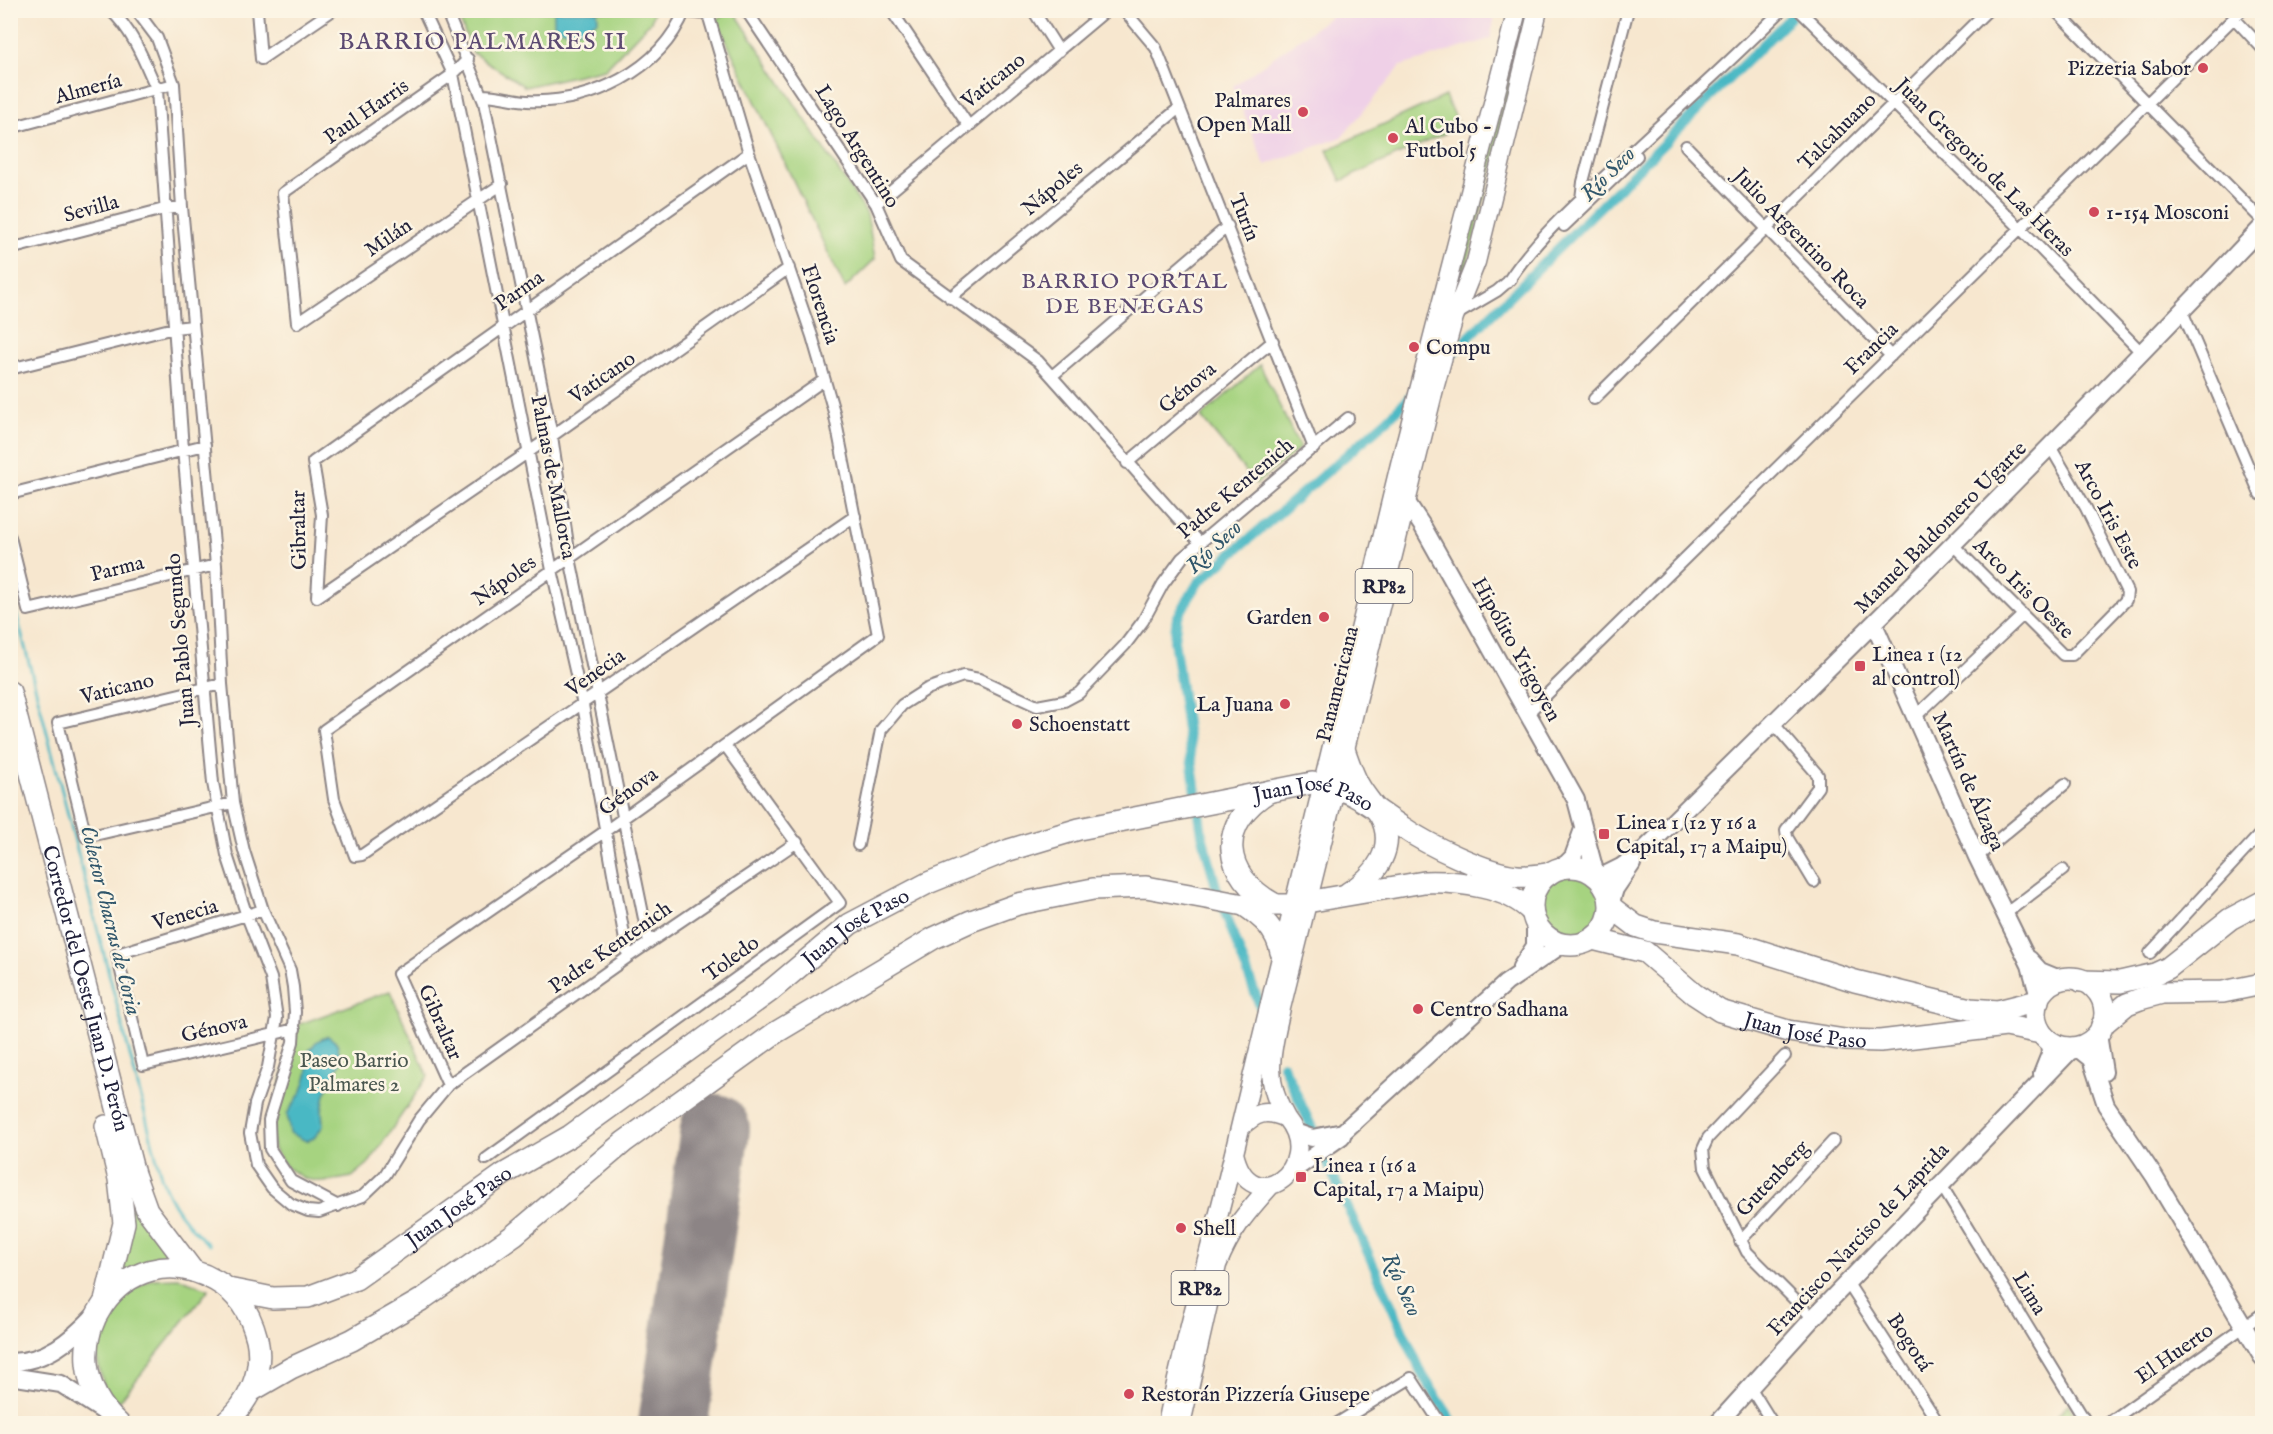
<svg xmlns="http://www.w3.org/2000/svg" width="2273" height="1434" font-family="'IM FELL English',serif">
<rect width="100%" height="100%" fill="#fcf5e5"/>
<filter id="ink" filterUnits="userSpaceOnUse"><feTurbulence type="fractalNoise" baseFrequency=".0167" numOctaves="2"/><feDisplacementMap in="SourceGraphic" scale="12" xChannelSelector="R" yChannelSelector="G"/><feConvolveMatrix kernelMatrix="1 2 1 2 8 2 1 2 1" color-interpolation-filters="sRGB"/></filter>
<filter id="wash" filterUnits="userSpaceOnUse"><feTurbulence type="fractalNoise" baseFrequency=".008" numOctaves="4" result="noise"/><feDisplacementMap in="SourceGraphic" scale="24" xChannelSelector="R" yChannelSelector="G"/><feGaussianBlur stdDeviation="1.35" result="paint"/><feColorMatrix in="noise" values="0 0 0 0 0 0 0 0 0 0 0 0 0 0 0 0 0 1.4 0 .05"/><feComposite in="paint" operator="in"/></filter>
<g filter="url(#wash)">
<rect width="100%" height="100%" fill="#f7e7cf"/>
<!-- built -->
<path fill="#efd0e7" d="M 1339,11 L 1496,11 L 1490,39 L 1401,66 L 1342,137 L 1265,165 L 1233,86 Z"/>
<!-- green -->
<path fill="#a6d380" stroke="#647a5e" stroke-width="1.5" d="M 456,11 L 654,11 L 651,21 L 605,69 L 525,87 L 473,53 Z
M 730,11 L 734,11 L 867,214 L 875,259 L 845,288 L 716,20 Z
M 1524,11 L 1533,11 L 1279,981 L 1456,270 L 1481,190 Z
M 1445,96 L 1459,127 L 1341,181 L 1327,150 Z
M 1260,365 L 1300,448 L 1256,484 L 1201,417 Z
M1539 906a32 32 0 1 1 64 0a32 32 0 1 1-64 0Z
M 390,991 L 428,1076 L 369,1163 L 352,1177 L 324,1182 L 305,1179 L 287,1168 L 274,1150 L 269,1125 L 297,1025 Z
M 123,1174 L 179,1261 L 118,1275 Z
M 179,1278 L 209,1289 L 114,1408 L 108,1402 L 93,1344 L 117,1298 L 152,1279 Z
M 2068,1404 L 2081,1423 L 2050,1424 Z"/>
<!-- water -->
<path fill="#4ab8c4" stroke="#366d80" stroke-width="1.5" d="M 554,11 L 597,11 L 598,20 C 585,30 567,37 554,24 Z
M 328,1036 L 337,1043 L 341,1061 L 325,1094 L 322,1110 L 323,1126 L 314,1138 L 306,1141 L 290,1133 L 287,1114 L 302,1091 L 308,1072 L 307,1053 L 317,1041 Z"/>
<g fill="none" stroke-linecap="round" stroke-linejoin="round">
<!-- stream -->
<path stroke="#4ab8c4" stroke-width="3" d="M 10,589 L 161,1176 C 170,1205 187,1225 209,1245"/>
<!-- canal -->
<path stroke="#4ab8c4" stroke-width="10" d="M 1451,355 L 1790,18
M 1217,890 L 1202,834 L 1174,640 L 1177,618 L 1198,583 L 1387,420 L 1409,398
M 1224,910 L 1260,1006
M 1283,1065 L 1313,1130
M 1325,1157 L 1423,1376 L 1454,1424"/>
<!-- runway -->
<path stroke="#8c8485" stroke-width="70" d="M 673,1424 L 715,1129"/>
</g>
</g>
<g filter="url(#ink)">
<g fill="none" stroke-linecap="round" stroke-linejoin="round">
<defs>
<path id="street" d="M 110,10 C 133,30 145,63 157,90 L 183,449 L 213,783 L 227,855 L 247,916 L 271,978 L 277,1018 L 268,1067 L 255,1104 L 250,1133 L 256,1165 L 272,1188 L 291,1204 L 308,1211 L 319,1212 L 363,1196 L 385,1175 L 419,1120 L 448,1085 L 628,957 L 797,842
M 136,10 L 157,38 L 174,84 L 182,207 L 216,565 L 222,684 L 233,803 L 244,851 L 263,910 L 290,970 L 293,987 L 295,1012 L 293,1042 L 269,1120 L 270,1149 L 291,1181 L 338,1206
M 257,10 L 261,59
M 423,10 L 453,74 L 552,570 L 583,705 L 628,957
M 446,10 L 484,102 L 552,436 L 570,558 L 649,943
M 746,10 L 876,204 L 901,261 L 1038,361 L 1200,543
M 891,10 L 968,125
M 1033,10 L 1059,51
M 1124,10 L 1156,48 L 1314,448
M 1799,10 L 2021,229 L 2142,353
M 2055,10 L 2262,220
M 2234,18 L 2262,48
M 261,59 L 333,10
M 468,59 L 453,74 L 283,193 L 297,323 L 502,184
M 482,95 C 498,95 512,100 527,101 C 591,104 660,71 685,10
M 10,128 L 174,84
M 1686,146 L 1891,356
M 749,153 L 313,462 L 322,515 L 317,597 L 552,436 L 789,268
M 1581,199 L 1583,182 L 1628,10
M 876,204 L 1107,10
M 1564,226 L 1637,156
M 10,249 L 164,209 L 182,207
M 1507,283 C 1534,241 1575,204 1612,170 C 1668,117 1727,65 1782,10
M 950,298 L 1178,109
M 2182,311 L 2260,494
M 1456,315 L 1497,291 L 1511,279
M 10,369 L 174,328 L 193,326
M 1052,376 L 1228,226
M 824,380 L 324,730 L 334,799 L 355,856 L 362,855 L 855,516
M 1594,399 L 1988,10
M 1127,463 L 1273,341
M 10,494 L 205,445
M 10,537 L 28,610 L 216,565
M 1954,546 L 2063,655 L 2072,655 L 2126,600 L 2127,592 L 2086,508 L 2051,448
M 222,684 L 58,723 L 86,837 L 233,803
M 1527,714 L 2242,10
M 1916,716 L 2023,615
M 1773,723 L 1818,775 L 1818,787 L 1786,830 L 1787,837 L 1814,882
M 858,845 L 881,730 L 902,705 L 927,689 L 963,676 L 979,679 L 1037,706 L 1064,701 L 1079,693 L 1125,645 L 1143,621 L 1163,584 L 1182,558 L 1348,418
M 1977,857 L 2065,784
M 263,910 L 117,954 L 143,1065 L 295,1029
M 2005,914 L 2063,870
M 2150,953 L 2262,832
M 1785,1056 L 1708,1138 L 1703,1149 L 1705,1168 L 1747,1252 L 1813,1318
M 448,1085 L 398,974 L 604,832 L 878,635 L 834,412 L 812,336 L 749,153 L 708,14 L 685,12
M 486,1159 L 840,903 L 725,745
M 1940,1183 L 2087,1424
M 1740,1241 L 1833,1141
M 1847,1282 L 1939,1424
M 1750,1387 L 1773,1424
M 1336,1424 L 1411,1378 L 1441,1424
M 2107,1424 L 2262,1314"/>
<path id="secondary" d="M 1406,501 L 1423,527 L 1576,800 L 1596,875
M 1874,624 L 1977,857 L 2030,965 L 2039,997
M 1562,868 L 1573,857 L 1583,829
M 1599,878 L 1621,867 L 1642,852 C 1852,646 2060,440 2262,227
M 1611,902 L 1615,889 L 1632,864
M 2029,959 L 2040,971 L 2062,980
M 1521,967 L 1535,946 L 1535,921
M 2098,1034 L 2104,1072
M 2076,1047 L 2091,1059 L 2106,1105 L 2154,1176 L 2262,1357
M 2042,1074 L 2050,1054 L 2049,1041
M 1295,1132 L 1312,1138 L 1343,1132 L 1506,983 L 1563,944
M 1288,1174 L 1342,1136
M 10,1362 C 46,1362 71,1340 94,1316
M 10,1376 L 61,1384 L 103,1411
M 1717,1424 L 1813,1318 L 2073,1048"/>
<path id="primary" d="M 1286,1118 C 1262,1078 1272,1050 1281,1008 L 1435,385 L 1454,317 L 1476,262 L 1538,10
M 1240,1128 L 1400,464 L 1517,10
M 1167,1424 C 1188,1324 1217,1227 1240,1128 C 1256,1112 1266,1109 1286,1118 C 1326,1167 1250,1223 1234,1153
M 1181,1424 L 1217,1265 C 1231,1230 1246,1213 1271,1185"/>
<g id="highway">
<path id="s1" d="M 10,692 L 134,1174 L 147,1210 L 193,1271"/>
<path d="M 1344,749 C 1348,761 1352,773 1358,784 C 1364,795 1373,805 1380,815 C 1398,848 1375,877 1348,893"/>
<path d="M 1270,791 C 1216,823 1221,875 1274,904"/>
<circle cx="1571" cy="906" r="39"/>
<path d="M 1244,905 C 1263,918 1276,929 1281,952"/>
<path d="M 1611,907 L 1636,926 L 1654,932 L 1738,944 L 1855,981 L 1970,1009 L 1998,1011 L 2038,1001"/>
<path id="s2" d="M 1593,939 L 1645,952 L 1694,994 L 1720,1011 L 1788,1031 L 1845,1040 L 1880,1041 L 2006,1026 L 2041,1033"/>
<circle cx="2070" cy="1013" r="35"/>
<path d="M 2081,981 L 2120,982 L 2155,974 L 2168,968 L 2230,919 L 2262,902"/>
<path d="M 2102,1025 L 2127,1004 L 2140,999 L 2162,993 L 2223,992 L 2262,984"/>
<path id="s3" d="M 228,1289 L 273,1298 L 308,1297 L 356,1279 L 504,1174 L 570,1136 L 603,1112 L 769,992 L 850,924 L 928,883 L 1009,850 L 1079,829 L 1312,783 C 1348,785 1373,808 1402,827 C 1428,845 1486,873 1517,876 C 1527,877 1538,875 1549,874"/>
<path d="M 105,1301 L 124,1223 L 119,1179 L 106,1126"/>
<path d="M 251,1391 L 291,1368 L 352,1340 L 421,1300 L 514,1235 L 624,1142 L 775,1033 L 934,938 L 971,921 L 1018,904 L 1093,889 L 1146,887 L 1244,905 L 1289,905 L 1424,882 C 1457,881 1508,886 1532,912"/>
<path d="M 119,1424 C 38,1352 124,1227 216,1281 C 238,1293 251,1315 257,1339 C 264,1371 249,1404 224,1424"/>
</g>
</defs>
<!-- street casing -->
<use href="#street" stroke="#8c8485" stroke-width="14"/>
<!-- secondary casing -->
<use href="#secondary" stroke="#8c8485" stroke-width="20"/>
<!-- primary casing -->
<use href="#primary" stroke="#8c8485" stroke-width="21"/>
<!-- highway casing -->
<use href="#highway" stroke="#8c8485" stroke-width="24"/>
<!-- street -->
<use href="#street" stroke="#fff" stroke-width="10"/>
<!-- secondary -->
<use href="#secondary" stroke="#fff" stroke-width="16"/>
<!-- primary -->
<use href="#primary" stroke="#fff" stroke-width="18"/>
<!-- highway -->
<use href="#highway" stroke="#fff" stroke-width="21"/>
</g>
</g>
<!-- markers -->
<g fill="#d1495b" stroke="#fcf5e5" stroke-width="2">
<circle cx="2203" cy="68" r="6"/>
<circle cx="1303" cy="112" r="6"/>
<circle cx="1393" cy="138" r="6"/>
<circle cx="2094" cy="212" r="6"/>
<circle cx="1414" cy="347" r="6"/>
<circle cx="1324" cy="617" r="6"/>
<rect x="1854" y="660" width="12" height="12" rx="3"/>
<circle cx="1285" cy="704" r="6"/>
<circle cx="1017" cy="724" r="6"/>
<rect x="1598" y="828" width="12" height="12" rx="3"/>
<circle cx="1418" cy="1009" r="6"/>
<rect x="1295" y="1171" width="12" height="12" rx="3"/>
<circle cx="1181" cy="1228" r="6"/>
<circle cx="1129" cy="1394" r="6"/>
</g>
<g text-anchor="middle" stroke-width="5" stroke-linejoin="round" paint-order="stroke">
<!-- shield labels -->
<g fill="#fcf5e5" stroke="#63616e" stroke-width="1.5">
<rect x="1355.5" y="569" width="57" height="34" rx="4.5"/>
<rect x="1171.5" y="1271" width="57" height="34" rx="4.5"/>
</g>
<g font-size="20" font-weight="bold" fill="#22223b">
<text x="1384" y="593">RP82</text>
<text x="1200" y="1295">RP82</text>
</g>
<!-- poi labels -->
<g font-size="21" fill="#22223b" stroke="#fcf5e5" text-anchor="start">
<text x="2191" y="75" text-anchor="end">Pizzeria Sabor</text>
<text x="1291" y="107" text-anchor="end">Palmares<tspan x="1291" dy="24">Open Mall</tspan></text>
<text x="1405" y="133">Al Cubo -<tspan x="1405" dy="24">Futbol 5</tspan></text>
<text x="2106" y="219">1-154 Mosconi</text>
<text x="1426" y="354">Compu</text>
<text x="1312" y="624" text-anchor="end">Garden</text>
<text x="1872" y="661">Linea 1 (12<tspan x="1872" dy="24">al control)</tspan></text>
<text x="1273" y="711" text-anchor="end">La Juana</text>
<text x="1029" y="731">Schoenstatt</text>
<text x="1616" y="829">Linea 1 (12 y 16 a<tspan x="1616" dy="24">Capital, 17 a Maipu)</tspan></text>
<text x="1430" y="1016">Centro Sadhana</text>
<text x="1313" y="1172">Linea 1 (16 a<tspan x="1313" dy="24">Capital, 17 a Maipu)</tspan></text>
<text x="1193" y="1235">Shell</text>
<text x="1141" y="1401">Restorán Pizzería Giusepe</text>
</g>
<!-- street labels -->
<g font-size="21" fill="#22223b" stroke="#fcf5e5">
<text transform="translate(993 80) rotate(-39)" y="7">Vaticano</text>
<text transform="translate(88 88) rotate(-15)" y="7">Almería</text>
<text transform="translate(366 111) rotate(-35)" y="7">Paul Harris</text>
<text transform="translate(1837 131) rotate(-45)" y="7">Talcahuano</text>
<text transform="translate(858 146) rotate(58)" y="7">Lago Argentino</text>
<text transform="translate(1985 167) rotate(45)" y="7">Juan Gregorio de Las Heras</text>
<text transform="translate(1052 188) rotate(-40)" y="7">Nápoles</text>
<text transform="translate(91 208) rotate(-15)" y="7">Sevilla</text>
<text transform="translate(1245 217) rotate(68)" y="7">Turín</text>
<text transform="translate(388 237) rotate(-34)" y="7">Milán</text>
<text transform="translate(1802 238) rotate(46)" y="7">Julio Argentino Roca</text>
<text transform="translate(519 290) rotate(-35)" y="7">Parma</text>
<text transform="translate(821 304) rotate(72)" y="7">Florencia</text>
<text transform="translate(1871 348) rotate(-44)" y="7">Francia</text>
<text transform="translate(602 377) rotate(-35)" y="7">Vaticano</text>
<text transform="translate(1187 387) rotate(-40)" y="7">Génova</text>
<text transform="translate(554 477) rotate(79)" y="7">Palmas de Mallorca</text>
<text transform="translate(1235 488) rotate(-40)" y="7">Padre Kentenich</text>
<text transform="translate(2109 514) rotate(62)" y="7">Arco Iris Este</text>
<text transform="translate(1940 527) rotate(-45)" y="7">Manuel Baldomero Ugarte</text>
<text transform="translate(298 530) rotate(-91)" y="7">Gibraltar</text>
<text transform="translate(117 568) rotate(-14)" y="7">Parma</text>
<text transform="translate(504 580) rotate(-35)" y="7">Nápoles</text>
<text transform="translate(2024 588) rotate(45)" y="7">Arco Iris Oeste</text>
<text transform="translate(180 640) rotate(-95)" y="7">Juan Pablo Segundo</text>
<text transform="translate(1517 649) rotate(61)" y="7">Hipólito Yrigoyen</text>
<text transform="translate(595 672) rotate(-35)" y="7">Venecia</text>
<text transform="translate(1337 684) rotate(-76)" y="7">Panamericana</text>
<text transform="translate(117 688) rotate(-14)" y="7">Vaticano</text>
<text transform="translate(1969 781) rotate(66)" y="7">Martín de Álzaga</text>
<text transform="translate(628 791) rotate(-36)" y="7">Génova</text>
<text dy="7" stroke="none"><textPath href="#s3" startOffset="1230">Juan José Paso</textPath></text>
<text transform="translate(185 914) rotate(-16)" y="7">Venecia</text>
<text dy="7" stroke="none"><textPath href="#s3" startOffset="744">Juan José Paso</textPath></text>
<text transform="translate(610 947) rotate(-35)" y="7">Padre Kentenich</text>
<text transform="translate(731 958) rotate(-36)" y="7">Toledo</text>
<text dy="7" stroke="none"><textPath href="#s1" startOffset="306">Corredor del Oeste Juan D. Perón</textPath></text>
<text transform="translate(441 1022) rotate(66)" y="7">Gibraltar</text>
<text transform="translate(214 1028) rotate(-13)" y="7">Génova</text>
<text dy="7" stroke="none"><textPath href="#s2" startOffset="237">Juan José Paso</textPath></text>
<text transform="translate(1772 1178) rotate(-47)" y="7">Gutenberg</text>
<text dy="7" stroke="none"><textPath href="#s3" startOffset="258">Juan José Paso</textPath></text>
<text transform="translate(1858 1239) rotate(-47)" y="7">Francisco Narciso de Laprida</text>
<text transform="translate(2030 1293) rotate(59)" y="7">Lima</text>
<text transform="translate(1910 1342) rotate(57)" y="7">Bogotá</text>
<text transform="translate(2174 1353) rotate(-35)" y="7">El Huerto</text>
</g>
<!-- park labels -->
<g font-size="21" fill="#4a5750" stroke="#fcf5e5">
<text x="354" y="1067">Paseo Barrio<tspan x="354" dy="24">Palmares 2</tspan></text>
</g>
<!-- water labels -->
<g font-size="22" font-style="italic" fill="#30566b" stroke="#fcf5e5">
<text transform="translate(1607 173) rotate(-45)" y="8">Río Seco</text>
<text transform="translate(1213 546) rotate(-43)" y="8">Río Seco</text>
<text transform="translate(112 920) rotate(76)" y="8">Colector Chacras de Coria</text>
<text transform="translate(1403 1284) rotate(66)" y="8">Río Seco</text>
</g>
<!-- neighbourhood labels -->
<g font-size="22" letter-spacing="1.5" fill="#5c4a72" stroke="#fcf5e5">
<text x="1125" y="288">BARRIO PORTAL<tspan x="1125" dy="25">DE BENEGAS</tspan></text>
</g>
<!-- quarter labels -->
<g font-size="24" letter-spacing="1.5" fill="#5c4a72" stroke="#fcf5e5">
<text x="483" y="49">BARRIO PALMARES II</text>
</g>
</g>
<!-- margin -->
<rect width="2273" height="1434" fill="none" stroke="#fcf5e5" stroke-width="36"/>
</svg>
